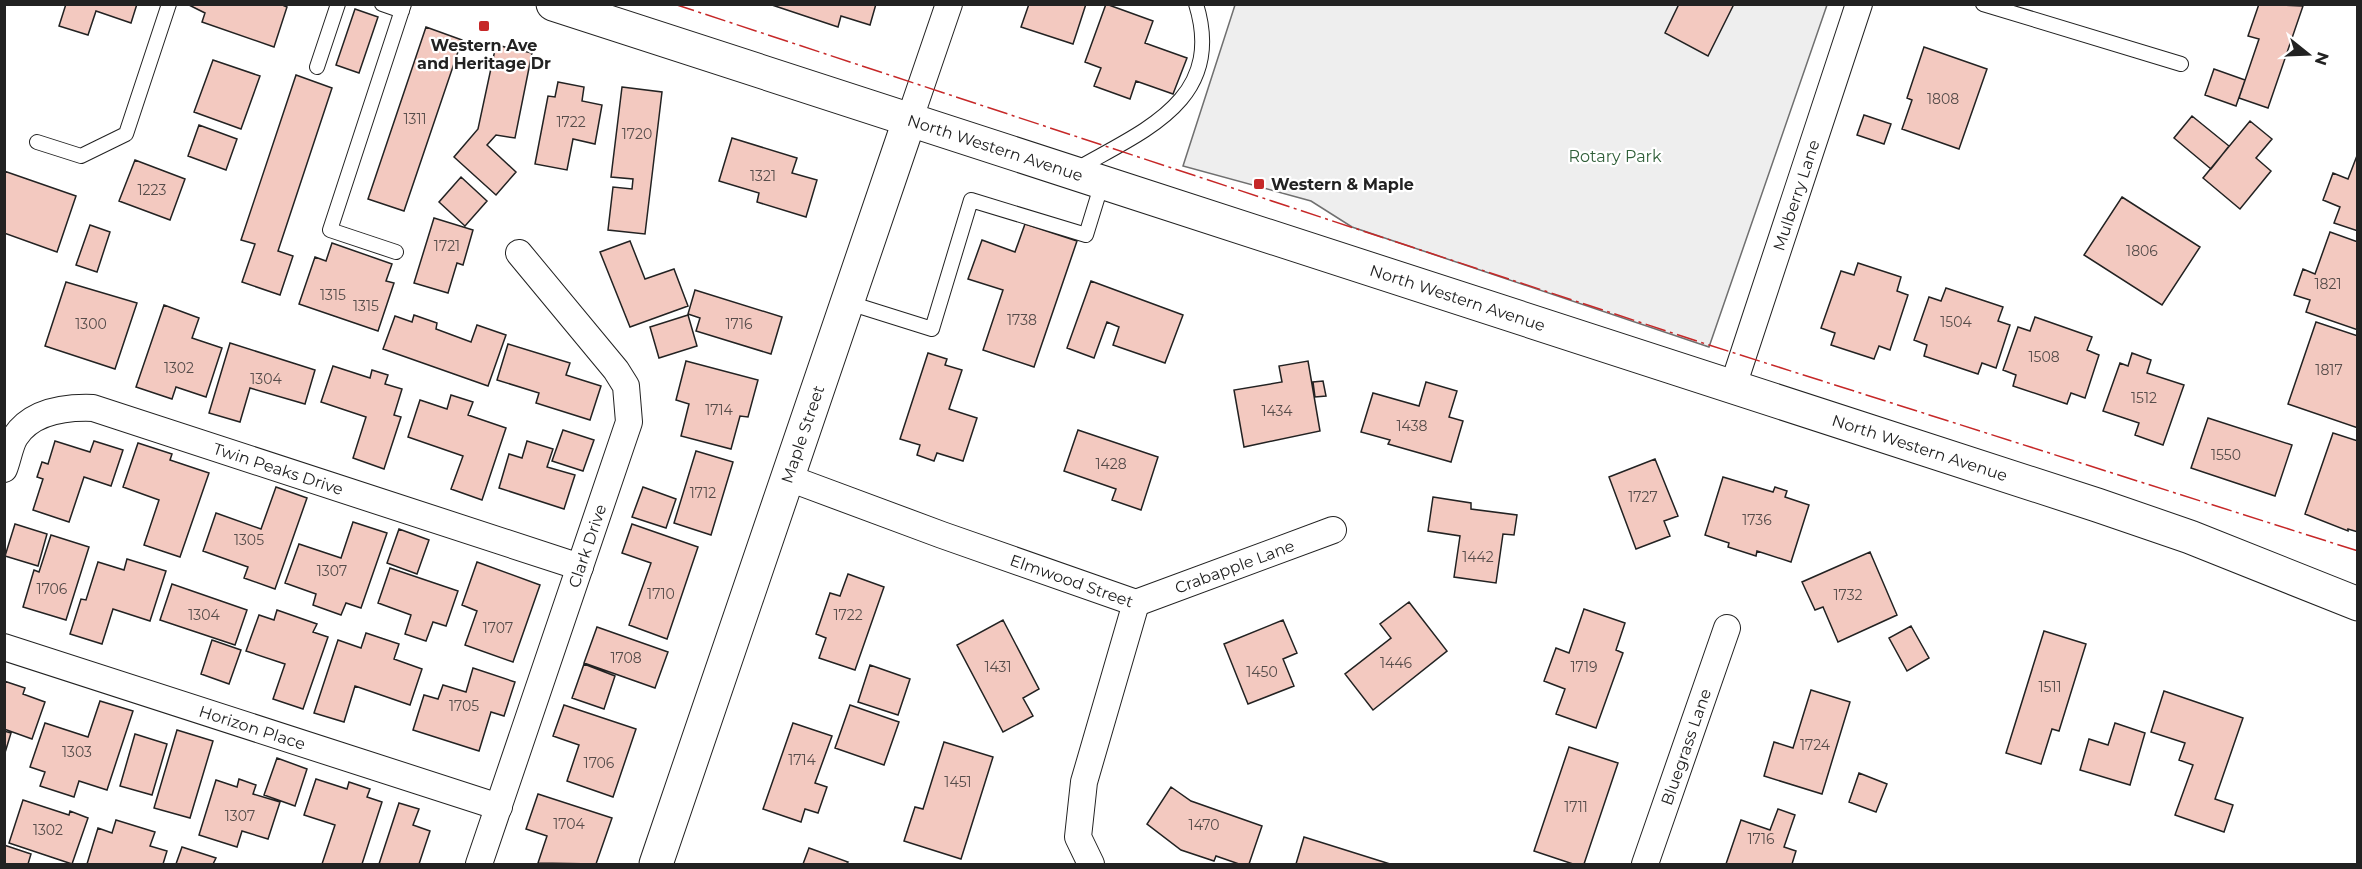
<svg xmlns="http://www.w3.org/2000/svg" width="2362" height="869" font-family="Montserrat,sans-serif">
<rect width="100%" height="100%" fill="#fff"/>
<!-- green -->
<path fill="#eee" stroke="#6f6f6f" stroke-width="1.5" d="M 1235,5 L 1827,5 L 1709,347 L 1352,227 L 1311,201 L 1183,166 Z"/>
<!-- building -->
<path fill="#f3c9c0" stroke="#222" stroke-width="1.5" d="M 66,4 L 137,4 L 131,23 L 96,11 L 88,35 L 59,26 Z
M 187,4 L 280,4 L 287,7 L 274,47 L 202,22 L 205,13 Z
M 769,4 L 876,4 L 870,25 L 841,16 L 838,27 Z
M 1029,4 L 1086,4 L 1073,44 L 1021,27 Z
M 1106,4 L 1153,21 L 1145,43 L 1187,58 L 1173,94 L 1136,81 L 1130,99 L 1094,86 L 1101,68 L 1085,62 Z
M 1679,4 L 1734,4 L 1708,56 L 1665,33 Z
M 2259,4 L 2303,6 L 2268,108 L 2239,98 L 2259,39 L 2248,36 Z
M 355,9 L 378,17 L 359,73 L 336,65 Z
M 426,27 L 462,40 L 404,211 L 368,199 Z
M 496,45 L 532,53 L 515,138 L 496,135 L 487,145 L 516,172 L 496,195 L 454,157 L 478,129 Z
M 1924,47 L 1987,69 L 1959,149 L 1902,129 L 1912,100 L 1907,98 Z
M 213,60 L 260,76 L 241,129 L 194,112 Z
M 2214,69 L 2245,80 L 2236,106 L 2205,95 Z
M 296,75 L 332,88 L 278,251 L 293,256 L 280,295 L 242,282 L 255,244 L 241,240 Z
M 558,82 L 584,87 L 582,101 L 602,105 L 595,144 L 573,139 L 567,170 L 535,164 L 548,96 L 555,97 Z
M 622,87 L 662,92 L 645,234 L 608,230 L 613,187 L 632,189 L 633,179 L 611,177 Z
M 1864,115 L 1891,124 L 1884,144 L 1857,135 Z
M 2192,116 L 2229,146 L 2211,169 L 2174,138 Z
M 2250,121 L 2272,139 L 2256,158 L 2271,171 L 2240,209 L 2203,178 Z
M 199,125 L 237,139 L 226,170 L 188,156 Z
M 732,138 L 797,158 L 792,173 L 817,180 L 806,217 L 757,202 L 759,193 L 719,181 Z
M 2358,153 L 2358,231 L 2334,223 L 2340,207 L 2323,200 L 2333,173 L 2348,179 Z
M 135,160 L 185,179 L 170,220 L 119,201 Z
M 4,171 L 76,196 L 57,252 L 4,233 Z
M 461,177 L 487,201 L 465,226 L 439,202 Z
M 2122,197 L 2200,247 L 2162,305 L 2084,255 Z
M 434,218 L 473,230 L 463,265 L 457,263 L 448,293 L 414,283 Z
M 1025,224 L 1077,241 L 1034,367 L 983,350 L 1003,290 L 968,279 L 982,240 L 1015,252 Z
M 90,225 L 110,232 L 97,272 L 76,265 Z
M 2330,232 L 2358,242 L 2358,330 L 2306,312 L 2310,300 L 2294,295 L 2303,269 L 2315,274 Z
M 630,241 L 645,279 L 674,269 L 688,306 L 630,327 L 600,252 Z
M 332,243 L 392,264 L 386,281 L 394,283 L 378,331 L 299,304 L 315,257 L 326,261 Z
M 1858,263 L 1901,277 L 1897,291 L 1908,295 L 1890,350 L 1879,346 L 1874,359 L 1831,345 L 1835,333 L 1821,328 L 1841,271 L 1854,275 Z
M 1091,281 L 1183,315 L 1165,363 L 1113,345 L 1119,327 L 1107,322 L 1094,358 L 1067,348 Z
M 66,282 L 137,303 L 115,369 L 45,346 Z
M 1946,288 L 2003,307 L 1998,321 L 2010,325 L 1996,368 L 1982,363 L 1978,374 L 1924,356 L 1927,345 L 1914,340 L 1929,297 L 1941,301 Z
M 695,290 L 782,317 L 771,354 L 696,331 L 700,318 L 688,314 Z
M 164,305 L 199,318 L 192,338 L 222,348 L 206,397 L 176,387 L 172,399 L 136,387 Z
M 414,315 L 437,323 L 436,329 L 471,342 L 477,325 L 506,335 L 488,386 L 383,349 L 395,316 L 412,322 Z
M 688,315 L 697,346 L 659,358 L 650,327 Z
M 2035,317 L 2092,337 L 2087,350 L 2099,355 L 2085,398 L 2071,393 L 2067,404 L 2013,386 L 2016,375 L 2003,370 L 2018,327 L 2030,331 Z
M 2316,322 L 2358,336 L 2358,428 L 2288,404 Z
M 230,343 L 315,370 L 305,404 L 250,388 L 240,422 L 209,413 Z
M 508,344 L 570,363 L 566,375 L 601,386 L 590,420 L 536,403 L 539,393 L 497,380 Z
M 928,353 L 947,359 L 945,365 L 962,370 L 949,409 L 977,418 L 963,461 L 937,453 L 934,461 L 917,455 L 920,445 L 900,439 Z
M 2132,353 L 2151,360 L 2147,373 L 2184,385 L 2163,445 L 2135,435 L 2139,423 L 2103,411 L 2120,363 L 2128,366 Z
M 686,361 L 758,380 L 748,417 L 740,416 L 731,449 L 681,436 L 689,404 L 676,400 Z
M 1308,361 L 1320,431 L 1244,447 L 1234,390 L 1282,382 L 1279,366 Z
M 333,366 L 370,378 L 372,370 L 388,375 L 385,384 L 402,389 L 394,415 L 401,417 L 384,469 L 353,458 L 366,417 L 321,402 Z
M 1323,381 L 1326,396 L 1315,397 L 1313,382 Z
M 1426,382 L 1457,391 L 1449,417 L 1463,421 L 1451,462 L 1388,444 L 1390,440 L 1361,432 L 1373,393 L 1419,406 Z
M 451,395 L 473,402 L 468,415 L 506,428 L 482,500 L 451,489 L 463,456 L 408,437 L 420,400 L 447,409 Z
M 2208,418 L 2292,445 L 2275,496 L 2191,468 Z
M 563,430 L 594,440 L 583,471 L 552,461 Z
M 1078,430 L 1158,457 L 1141,510 L 1112,500 L 1116,489 L 1064,471 Z
M 2333,433 L 2358,441 L 2358,532 L 2348,529 L 2348,531 L 2305,514 Z
M 55,441 L 90,452 L 94,441 L 123,450 L 111,486 L 84,477 L 69,522 L 33,510 L 43,479 L 37,477 L 42,462 L 48,464 Z
M 527,441 L 553,449 L 547,467 L 575,475 L 564,509 L 499,488 L 509,454 L 522,458 Z
M 138,443 L 172,454 L 170,460 L 209,473 L 180,557 L 144,545 L 159,500 L 123,487 Z
M 696,451 L 733,462 L 711,535 L 674,523 Z
M 1655,459 L 1678,516 L 1664,521 L 1670,536 L 1636,549 L 1609,477 Z
M 1723,477 L 1773,492 L 1775,487 L 1787,491 L 1785,497 L 1809,505 L 1791,562 L 1757,551 L 1756,556 L 1728,547 L 1729,543 L 1705,535 Z
M 276,487 L 307,498 L 275,589 L 244,578 L 248,567 L 203,551 L 216,513 L 261,529 Z
M 643,487 L 676,499 L 666,528 L 632,517 Z
M 1433,497 L 1471,503 L 1471,509 L 1517,515 L 1514,535 L 1503,534 L 1496,583 L 1454,577 L 1460,536 L 1428,531 Z
M 353,522 L 387,533 L 361,608 L 346,603 L 341,615 L 313,605 L 316,594 L 285,583 L 299,544 L 341,558 Z
M 15,524 L 47,534 L 38,566 L 5,556 Z
M 632,524 L 698,547 L 667,639 L 629,625 L 651,563 L 622,553 Z
M 399,529 L 429,540 L 417,574 L 387,563 Z
M 51,535 L 89,547 L 66,620 L 23,607 L 34,570 L 39,572 Z
M 1870,552 L 1897,615 L 1838,642 L 1823,607 L 1815,610 L 1802,582 Z
M 127,559 L 166,571 L 150,621 L 113,609 L 102,644 L 70,634 L 81,599 L 86,600 L 98,562 L 124,570 Z
M 477,562 L 540,585 L 513,662 L 465,645 L 477,611 L 462,605 Z
M 390,568 L 458,591 L 446,626 L 433,622 L 426,641 L 405,634 L 411,615 L 378,603 Z
M 848,574 L 884,587 L 855,670 L 819,658 L 826,638 L 816,634 L 830,593 L 840,596 Z
M 172,584 L 247,610 L 235,645 L 160,620 Z
M 1409,602 L 1447,651 L 1373,710 L 1345,674 L 1391,638 L 1380,624 Z
M 1584,609 L 1625,623 L 1616,650 L 1623,653 L 1596,728 L 1556,714 L 1565,689 L 1544,681 L 1556,648 L 1569,653 Z
M 277,610 L 317,624 L 313,632 L 328,637 L 303,709 L 273,699 L 285,664 L 246,651 L 259,615 L 274,620 Z
M 1003,620 L 1039,689 L 1023,698 L 1033,716 L 1003,732 L 957,645 Z
M 1283,620 L 1297,653 L 1283,659 L 1294,686 L 1248,704 L 1224,644 Z
M 1911,626 L 1929,658 L 1907,671 L 1889,638 Z
M 597,627 L 668,652 L 655,688 L 584,663 Z
M 2044,631 L 2086,644 L 2059,731 L 2052,729 L 2041,764 L 2006,753 Z
M 366,633 L 399,644 L 394,659 L 422,669 L 410,705 L 355,686 L 344,722 L 314,713 L 338,640 L 361,648 Z
M 212,640 L 241,650 L 229,684 L 201,674 Z
M 584,664 L 615,676 L 604,709 L 572,698 Z
M 870,665 L 910,679 L 898,715 L 858,702 Z
M 473,668 L 515,682 L 504,716 L 491,712 L 479,751 L 413,730 L 424,695 L 438,699 L 443,685 L 466,692 Z
M 4,681 L 25,688 L 23,694 L 45,702 L 32,739 L 4,729 Z
M 1811,690 L 1850,702 L 1822,794 L 1764,776 L 1774,742 L 1793,748 Z
M 2164,691 L 2243,718 L 2215,799 L 2233,805 L 2224,832 L 2175,815 L 2193,765 L 2179,760 L 2185,743 L 2151,732 Z
M 100,701 L 133,711 L 107,790 L 79,781 L 74,797 L 40,786 L 45,772 L 30,767 L 45,723 L 88,737 Z
M 564,705 L 636,729 L 613,797 L 567,781 L 579,745 L 553,736 Z
M 850,705 L 899,722 L 884,765 L 835,748 Z
M 793,723 L 832,736 L 815,783 L 827,787 L 818,813 L 805,809 L 801,822 L 763,809 Z
M 2115,723 L 2145,733 L 2130,785 L 2080,770 L 2089,739 L 2108,745 Z
M 177,730 L 213,741 L 190,818 L 154,808 Z
M 4,731 L 11,733 L 4,756 Z
M 135,734 L 167,744 L 152,795 L 120,786 Z
M 944,742 L 993,757 L 961,859 L 904,841 L 915,807 L 923,809 Z
M 1569,747 L 1618,763 L 1584,864 L 1573,864 L 1534,851 Z
M 277,758 L 307,769 L 295,806 L 264,795 Z
M 1859,773 L 1887,784 L 1876,812 L 1849,802 Z
M 239,779 L 256,785 L 253,794 L 280,802 L 268,839 L 242,831 L 237,847 L 199,835 L 216,780 L 237,787 Z
M 316,779 L 347,789 L 349,782 L 370,789 L 367,797 L 382,802 L 362,864 L 322,864 L 335,825 L 304,815 Z
M 1171,787 L 1191,801 L 1262,826 L 1249,864 L 1239,864 L 1216,856 L 1214,861 L 1181,850 L 1147,824 Z
M 538,794 L 612,818 L 596,864 L 538,863 L 547,836 L 526,829 Z
M 23,800 L 69,815 L 70,811 L 88,818 L 72,864 L 9,843 Z
M 399,803 L 419,809 L 413,825 L 430,831 L 419,864 L 379,864 Z
M 1778,809 L 1795,815 L 1784,847 L 1796,851 L 1792,864 L 1726,864 L 1741,820 L 1770,830 Z
M 116,820 L 155,832 L 150,846 L 167,851 L 163,864 L 87,864 L 98,828 L 112,833 Z
M 1304,837 L 1390,864 L 1296,864 Z
M 4,845 L 31,854 L 28,864 L 4,864 Z
M 182,847 L 216,858 L 213,864 L 176,864 Z
M 809,848 L 848,862 L 846,864 L 803,864 Z"/>
<g fill="none" stroke-linecap="round" stroke-linejoin="round">
<defs>
<path id="lane" d="M 382,4 L 402,11
M 1983,4 L 2181,64
M 317,67 L 338,4
M 37,142 L 81,156 L 126,134 L 169,4
M 1075,170 C 1142,131 1226,101 1196,4
M 396,252 L 330,230 L 404,4
M 846,302 L 932,329 L 971,200 L 1086,235 L 1102,183"/>
<g id="street">
<path d="M 909,121 L 949,4"/>
<path id="s1" d="M 1733,386 L 1859,4"/>
<path id="s2" d="M 4,469 C 8,459 10,445 15,437 C 32,411 65,407 93,408 L 580,567"/>
<path id="s3" d="M 786,477 L 942,535 L 1136,603"/>
<path id="s4" d="M 1136,603 L 1333,530"/>
<path id="s5" d="M 4,647 L 499,807"/>
<path id="s6" d="M 479,864 L 629,422 L 626,386 L 616,370 L 519,253"/>
<path d="M 1091,864 L 1078,837 L 1084,782 L 1136,603"/>
<path id="s7" d="M 1645,864 L 1727,628"/>
</g>
<g id="secondary">
<path id="s8" d="M 553,4 L 2097,505 L 2190,537 L 2358,604"/>
<path id="s9" d="M 656,864 L 909,121"/>
</g>
</defs>
<!-- lane casing -->
<use href="#lane" stroke="#222" stroke-width="16"/>
<!-- street casing -->
<use href="#street" stroke="#222" stroke-width="28"/>
<!-- secondary casing -->
<use href="#secondary" stroke="#222" stroke-width="35"/>
<!-- lane -->
<use href="#lane" stroke="#fff" stroke-width="14"/>
<!-- street -->
<use href="#street" stroke="#fff" stroke-width="26"/>
<!-- secondary -->
<use href="#secondary" stroke="#fff" stroke-width="33"/>
<!-- power -->
<path stroke="#c62828" stroke-width="1.5" stroke-dasharray="21 4.5 3 4.5" stroke-linecap="butt" d="M 674,4 L 1709,345 L 2358,551"/>
</g>
<!-- markers -->
<g fill="#c62828" stroke="#fff" stroke-width="2">
<rect x="478" y="20" width="12" height="12" rx="3"/>
<rect x="1253" y="178" width="12" height="12" rx="3"/>
</g>
<g text-anchor="middle" stroke-width="4.5" stroke-linejoin="round" paint-order="stroke">
<!-- number labels -->
<g font-size="14" fill="#564c4a">
<text x="1943" y="104">1808</text>
<text x="415" y="124">1311</text>
<text x="571" y="127">1722</text>
<text x="637" y="139">1720</text>
<text x="763" y="181">1321</text>
<text x="152" y="195">1223</text>
<text x="447" y="251">1721</text>
<text x="2142" y="256">1806</text>
<text x="2328" y="289">1821</text>
<text x="333" y="300">1315</text>
<text x="366" y="311">1315</text>
<text x="1022" y="325">1738</text>
<text x="1956" y="327">1504</text>
<text x="91" y="329">1300</text>
<text x="739" y="329">1716</text>
<text x="2044" y="362">1508</text>
<text x="179" y="373">1302</text>
<text x="2329" y="375">1817</text>
<text x="266" y="384">1304</text>
<text x="2144" y="403">1512</text>
<text x="719" y="415">1714</text>
<text x="1277" y="416">1434</text>
<text x="1412" y="431">1438</text>
<text x="2226" y="460">1550</text>
<text x="1111" y="469">1428</text>
<text x="703" y="498">1712</text>
<text x="1643" y="502">1727</text>
<text x="1757" y="525">1736</text>
<text x="249" y="545">1305</text>
<text x="1478" y="562">1442</text>
<text x="332" y="576">1307</text>
<text x="52" y="594">1706</text>
<text x="661" y="599">1710</text>
<text x="1848" y="600">1732</text>
<text x="204" y="620">1304</text>
<text x="848" y="620">1722</text>
<text x="498" y="633">1707</text>
<text x="626" y="663">1708</text>
<text x="1396" y="668">1446</text>
<text x="998" y="672">1431</text>
<text x="1584" y="672">1719</text>
<text x="1262" y="677">1450</text>
<text x="2050" y="692">1511</text>
<text x="464" y="711">1705</text>
<text x="1815" y="750">1724</text>
<text x="77" y="757">1303</text>
<text x="802" y="765">1714</text>
<text x="599" y="768">1706</text>
<text x="958" y="787">1451</text>
<text x="1576" y="812">1711</text>
<text x="240" y="821">1307</text>
<text x="569" y="829">1704</text>
<text x="1204" y="830">1470</text>
<text x="48" y="835">1302</text>
<text x="1761" y="844">1716</text>
</g>
<!-- poi labels -->
<g font-size="16" font-weight="bold" fill="#222" stroke="#fff">
<text x="484" y="51">Western Ave<tspan x="484" dy="18">and Heritage Dr</tspan></text>
<text x="1271" y="190" text-anchor="start">Western &amp; Maple</text>
</g>
<!-- street labels -->
<g font-size="16" fill="#222" stroke="#fff">
<text dy="6" stroke="none"><textPath href="#s8" startOffset="465">North Western Avenue</textPath></text>
<text dy="6" stroke="none"><textPath href="#s1" startOffset="201">Mulberry Lane</textPath></text>
<text dy="6" stroke="none"><textPath href="#s8" startOffset="951">North Western Avenue</textPath></text>
<text dy="6" stroke="none"><textPath href="#s9" startOffset="454">Maple Street</textPath></text>
<text dy="6" stroke="none"><textPath href="#s8" startOffset="1437">North Western Avenue</textPath></text>
<text dy="6" stroke="none"><textPath href="#s2" startOffset="316">Twin Peaks Drive</textPath></text>
<text dy="6" stroke="none"><textPath href="#s6" startOffset="336">Clark Drive</textPath></text>
<text dy="6" stroke="none"><textPath href="#s4" startOffset="105">Crabapple Lane</textPath></text>
<text dy="6" stroke="none"><textPath href="#s3" startOffset="304">Elmwood Street</textPath></text>
<text dy="6" stroke="none"><textPath href="#s5" startOffset="261">Horizon Place</textPath></text>
<text dy="6" stroke="none"><textPath href="#s7" startOffset="124">Bluegrass Lane</textPath></text>
</g>
<!-- park labels -->
<g font-size="16" fill="#2f5e38" stroke="#fff">
<text x="1615" y="162">Rotary Park</text>
</g>
</g>
<!-- border -->
<rect width="2362" height="869" fill="none" stroke="#222222" stroke-width="12"/>
<!-- north arrow -->
<g transform="translate(2308 54) rotate(108)" stroke="#ffffff" stroke-width="4.5" paint-order="stroke">
<path d="M0-4.5L10 22L0 15L-10 22Z" fill="#222222"/>
<text y="-9" font-size="16" font-weight="bold" text-anchor="middle" fill="#222222">N</text>
</g>
</svg>
